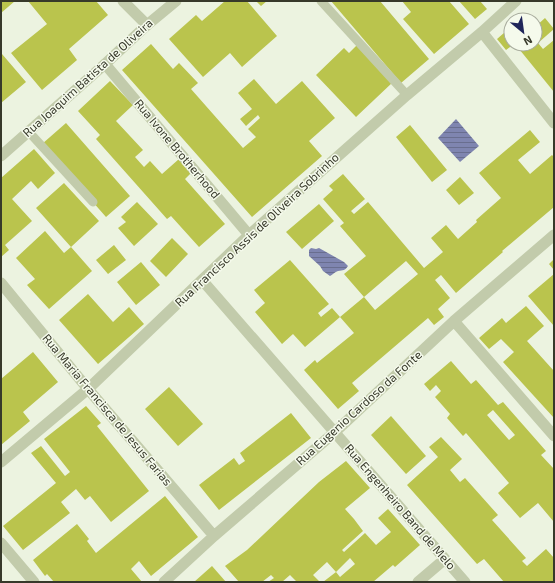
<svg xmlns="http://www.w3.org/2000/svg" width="555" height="583" font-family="'Exo 2',sans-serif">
<defs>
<pattern id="water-rules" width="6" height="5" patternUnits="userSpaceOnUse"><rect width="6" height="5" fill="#7f85b0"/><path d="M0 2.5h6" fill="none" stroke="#696e8f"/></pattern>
</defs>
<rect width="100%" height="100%" fill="#ecf3e0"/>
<!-- water -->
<path fill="url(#water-rules)" d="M 456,119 L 479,146 L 460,162 L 438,138 Z
M 311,248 L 316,249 L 319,248 L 344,262 L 348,266 C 345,271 343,270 338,271 C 335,272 332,275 330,276 L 323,271 L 320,266 L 309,256 L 309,250 Z"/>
<!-- building -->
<path fill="#bac44d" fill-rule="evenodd" d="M 1,1 L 15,1 L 1,13 Z
M 28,1 L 96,1 L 108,15 L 69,49 L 77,60 L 42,90 L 11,53 L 47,24 Z
M 225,1 L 247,1 L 277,36 L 242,67 L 230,53 L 203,77 L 169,39 L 196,15 L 202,21 Z
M 256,1 L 267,1 L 261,6 Z
M 331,1 L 380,1 L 429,59 L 401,83 Z
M 402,1 L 421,1 L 422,2 L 423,1 L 449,1 L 469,24 L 434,54 L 403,19 L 411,12 Z
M 459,1 L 480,1 L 487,9 L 475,19 Z
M 526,14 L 531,20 L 519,20 Z
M 545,18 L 554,29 L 538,43 L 543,49 L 554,40 L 554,92 L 515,44 L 535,44 L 535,27 Z
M 511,27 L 511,44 L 514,44 L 506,50 L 497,39 Z
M 151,44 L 173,69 L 179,63 L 198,83 L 191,89 L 243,148 L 256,137 L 248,129 L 260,118 L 258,115 L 246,126 L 240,119 L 252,109 L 238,93 L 254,79 L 276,104 L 302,81 L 335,118 L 309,141 L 322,156 L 252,217 L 122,70 Z
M 358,44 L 393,82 L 356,117 L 316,75 L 344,48 L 349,53 Z
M 2,54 L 26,82 L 1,103 L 1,55 Z
M 110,81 L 133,105 L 116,121 L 143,150 L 135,157 L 144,167 L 150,161 L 162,174 L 179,159 L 191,173 L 185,179 L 225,224 L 199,247 L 171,216 L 167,219 L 96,139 L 100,135 L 78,111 Z
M 66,123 L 130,196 L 106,217 L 42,144 Z
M 410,125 L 447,170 L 432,182 L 396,137 Z
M 530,130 L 540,142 L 518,160 L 530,174 L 552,155 L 554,157 L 554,207 L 502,251 L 503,252 L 456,293 L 441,275 L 435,280 L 450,298 L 438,309 L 444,317 L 434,325 L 428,318 L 352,383 L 359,391 L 338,409 L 304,370 L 315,360 L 317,363 L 354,333 L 340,317 L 305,347 L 293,334 L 282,344 L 255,312 L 265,303 L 254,290 L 290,260 L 329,304 L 318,313 L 321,317 L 332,308 L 340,317 L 364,297 L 375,310 L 418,274 L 406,261 L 364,297 L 344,274 L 366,256 L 340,226 L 344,223 L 323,199 L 333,190 L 329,186 L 343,174 L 365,199 L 351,211 L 354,214 L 368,202 L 424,268 L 443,252 L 431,238 L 446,225 L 458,239 L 477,222 L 476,220 L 501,198 L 479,173 Z
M 34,149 L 55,173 L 38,189 L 31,181 L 12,199 L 32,221 L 5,245 L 9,250 L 1,257 L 1,178 Z
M 460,177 L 474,193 L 459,205 L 446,190 Z
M 64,183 L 99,221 L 71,247 L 92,271 L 49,309 L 27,285 L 35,279 L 16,258 L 45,231 L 64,253 L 71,247 L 36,208 Z
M 137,202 L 158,224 L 134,246 L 118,228 L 126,222 L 121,217 Z
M 319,204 L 334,221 L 302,249 L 286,232 Z
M 172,238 L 188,254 L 166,277 L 150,261 Z
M 114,245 L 126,260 L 108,274 L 96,260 Z
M 554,259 L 554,270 L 549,264 Z
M 141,262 L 160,285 L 136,305 L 117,282 Z
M 554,274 L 554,326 L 528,296 Z
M 88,294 L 113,322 L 129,307 L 144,324 L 98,364 L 59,320 Z
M 526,306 L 544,326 L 527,341 L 554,371 L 554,418 L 503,362 L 514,352 L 501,339 L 489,349 L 479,338 L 502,318 L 506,323 Z
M 33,352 L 58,382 L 23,412 L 30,421 L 1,445 L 1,379 Z
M 451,361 L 471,384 L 476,380 L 498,405 L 503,402 L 546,451 L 541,455 L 554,469 L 554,522 L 538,503 L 520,518 L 498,493 L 509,483 L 466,433 L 463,436 L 447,418 L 450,414 L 435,397 L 441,391 L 436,385 L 430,391 L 424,384 ZM 493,410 L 515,435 L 509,440 L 487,415 Z
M 169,387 L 203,424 L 178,446 L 145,409 Z
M 86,406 L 101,423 L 97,426 L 149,491 L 111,522 L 90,496 L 85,500 L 76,489 L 61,502 L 70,513 L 23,550 L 3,526 L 56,483 L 31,453 L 41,446 L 65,476 L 70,472 L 44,439 Z
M 291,413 L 311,438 L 219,510 L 199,485 L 234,458 L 239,465 L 245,461 L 240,453 Z
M 391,416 L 426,456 L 406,474 L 371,435 Z
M 441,437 L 462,459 L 450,470 L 460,482 L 465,478 L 498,515 L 492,520 L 526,558 L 522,561 L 527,566 L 546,549 L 554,558 L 554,576 L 553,577 L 554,579 L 554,582 L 504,582 L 484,559 L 477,564 L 407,485 L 438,457 L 429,447 Z
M 346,461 L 370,488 L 345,509 L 354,519 L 363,531 L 342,550 L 344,552 L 365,533 L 376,545 L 391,532 L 378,518 L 388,509 L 420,545 L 395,567 L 393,565 L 373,582 L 323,582 L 336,572 L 340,577 L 355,564 L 350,558 L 336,572 L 327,562 L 313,575 L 320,582 L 297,582 L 290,575 L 282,582 L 268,582 L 274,578 L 271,575 L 262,582 L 239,582 L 225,566 L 247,550 L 319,482 Z
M 165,496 L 198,537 L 151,576 L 139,561 L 131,569 L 142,582 L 54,582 L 47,574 L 45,576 L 33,560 L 77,524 L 89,539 L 87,541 L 96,553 Z
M 212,566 L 226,582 L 194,582 Z"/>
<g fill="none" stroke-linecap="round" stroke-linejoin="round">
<!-- service -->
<path stroke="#c2cbab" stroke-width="9" d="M 321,1 L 407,95
M 28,131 L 93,202"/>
<!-- minor -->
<path stroke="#c2cbab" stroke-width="11" d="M 123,1 L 147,25
M 482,32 L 554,123
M 105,64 L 249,235
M 202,280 L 465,582
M 1,283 L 88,389 L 214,536
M 454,321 L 554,436
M 1,462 L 88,389 L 249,235 L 407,95 L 482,32 L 516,1
M 1,543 L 34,582
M 164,582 L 214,536 L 335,432 L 454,321 L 554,235
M 418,582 L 445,559"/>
<!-- tertiary -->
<path stroke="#c2cbab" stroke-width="11" d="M 1,156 L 105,64 L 147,25 L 176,1"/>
</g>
<g text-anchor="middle" stroke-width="3" stroke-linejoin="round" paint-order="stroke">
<!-- street labels -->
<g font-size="12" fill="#37392a" stroke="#f5faec">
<text transform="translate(88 78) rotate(-42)" y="4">Rua Joaquim Batista de Oliveira</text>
<text transform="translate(177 149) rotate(50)" y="4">Rua Ivone Brotherhood</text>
<text transform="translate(257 230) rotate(-43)" y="4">Rua Francisco Assis de Oliveira Sobrinho</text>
<text transform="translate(359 408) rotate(-42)" y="4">Rua Eugenio Cardoso da Fonte</text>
<text transform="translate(107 410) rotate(50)" y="4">Rua Maria Francisca de Jesus Farias</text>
<text transform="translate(400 507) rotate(49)" y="4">Rua Engenheiro Band de Melo</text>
</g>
</g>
<!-- border -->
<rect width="555" height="583" fill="none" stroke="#37392a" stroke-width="4"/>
<!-- north arrow -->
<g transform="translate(523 32) rotate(151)"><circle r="19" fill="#f5faec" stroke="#a9ad9e"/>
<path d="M0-3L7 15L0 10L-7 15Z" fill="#20265a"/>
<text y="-6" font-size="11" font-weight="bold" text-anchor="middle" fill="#37392a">N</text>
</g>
</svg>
